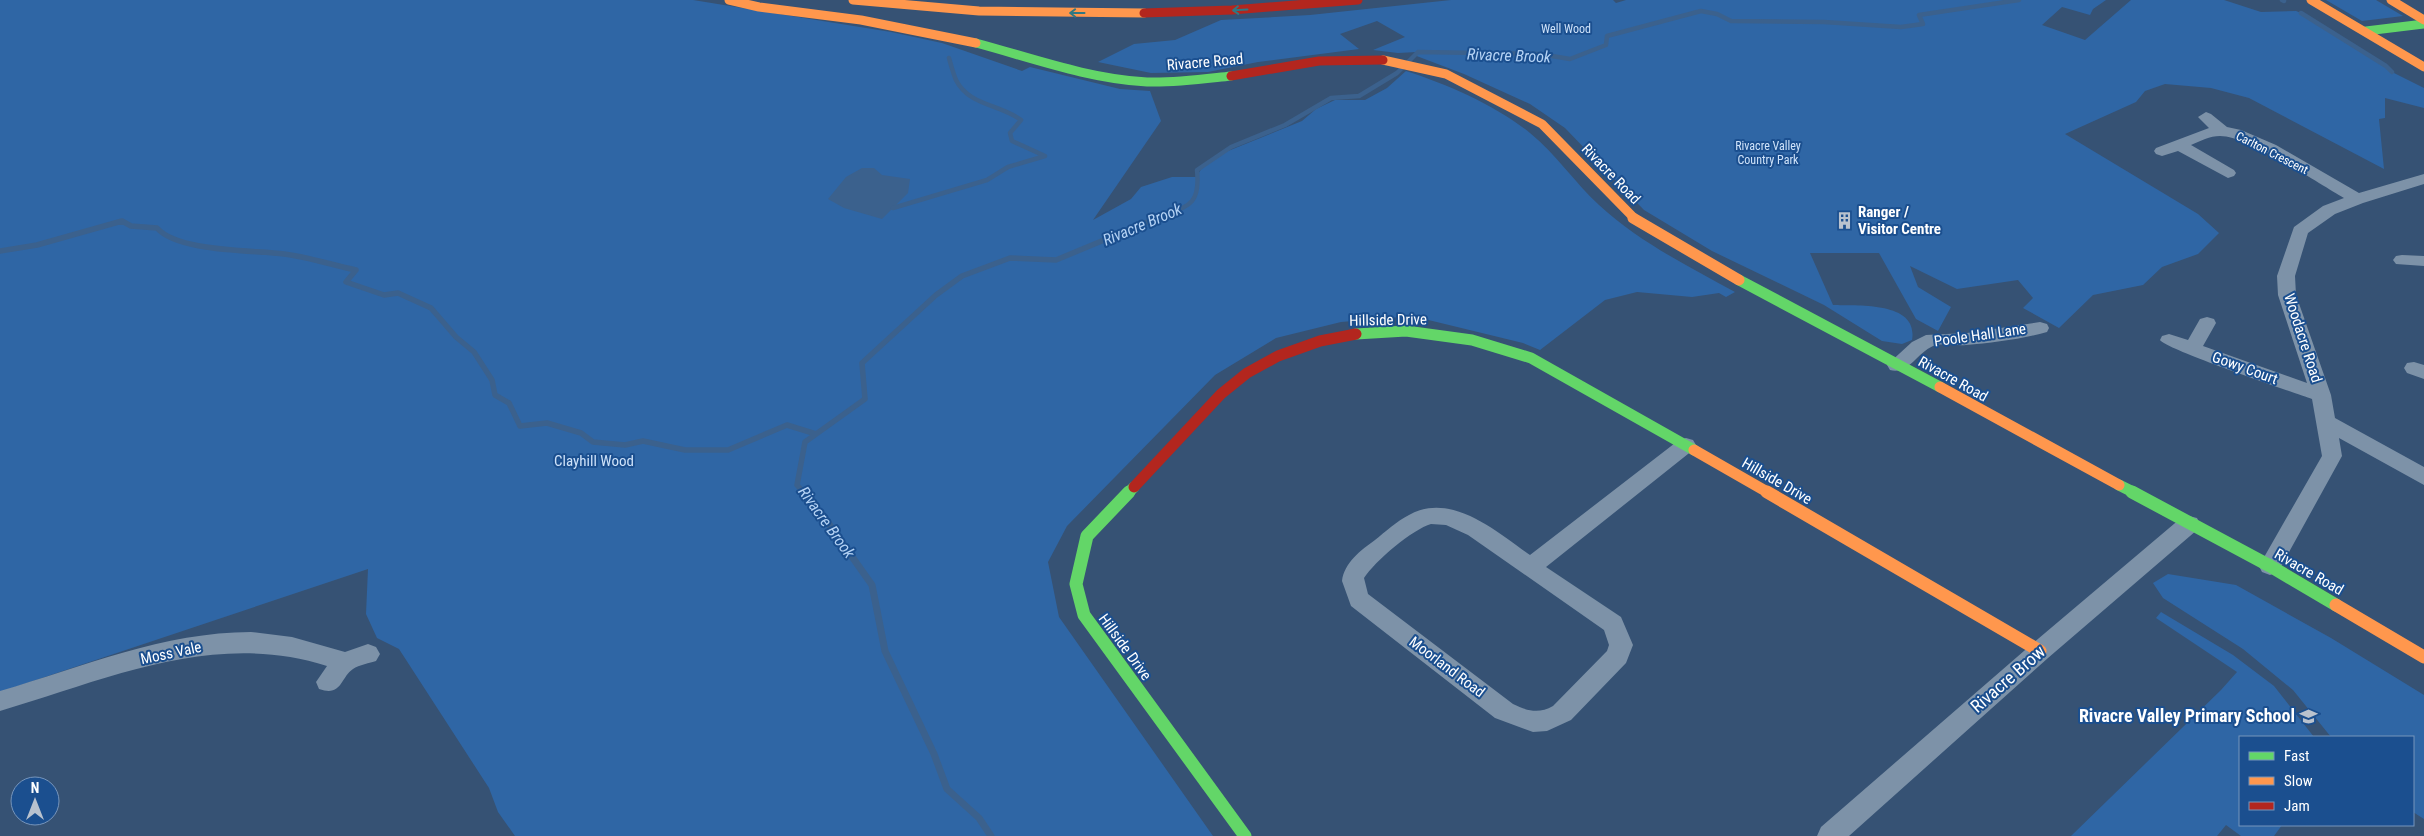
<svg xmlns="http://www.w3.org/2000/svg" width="2424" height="836" font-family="'Roboto Condensed',sans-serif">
<rect width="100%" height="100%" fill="#365274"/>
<!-- green -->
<path fill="#2f66a5" d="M 0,0 L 693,0 L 891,32 L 942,43 L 1022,71 L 1030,67 L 1120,89 L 1150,91 L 1161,121 L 1093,220 L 1131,199 L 1141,187 L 1172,177 L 1196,177 L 1204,165 L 1223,153 L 1302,121 L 1316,109 L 1335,100 L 1365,100 L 1387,88 L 1406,71 C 1449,85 1495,105 1530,133 C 1556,154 1575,183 1599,205 C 1639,242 1688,266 1735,292 L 1726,297 L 1719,293 L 1692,297 L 1637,292 L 1605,300 L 1540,350 L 1523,343 L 1412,316 L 1341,322 L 1276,338 L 1215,375 L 1067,526 L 1048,562 L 1059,617 L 1213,836 L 515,836 L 498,812 L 489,788 L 399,649 L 377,638 L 366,614 L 368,569 L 0,692 Z
M 1451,0 L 1613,0 L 1616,3 L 1626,0 L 2106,0 L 2093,9 L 2090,15 L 2062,7 L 2042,25 L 2085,40 L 2131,0 L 2224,0 L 2261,12 L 2296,11 L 2301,13 L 2386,66 L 2392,72 L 2424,88 L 2424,108 L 2385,98 L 2385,118 L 2379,119 L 2384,169 L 2249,98 L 2211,88 L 2165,84 L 2145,91 L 2136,102 L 2065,134 L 2198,214 L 2219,233 L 2198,254 L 2162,267 L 2143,285 L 2093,295 L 2059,328 L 2023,308 L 2033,298 L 2018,280 L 1957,289 L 1910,266 L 1918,287 L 1951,307 L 1938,331 L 1916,319 L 1879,253 L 1810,253 L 1833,305 C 1857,306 1919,301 1912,340 L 1902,344 L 1882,341 L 1824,305 L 1712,251 L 1644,210 L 1565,128 L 1530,104 L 1464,74 L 1414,55 L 1417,52 L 1398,53 L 1373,50 L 1405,37 L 1377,21 L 1340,34 L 1359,49 L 1258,62 L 1208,72 L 1151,73 L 1098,62 L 1134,44 L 1175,40 L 1221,20 L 1310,15 Z
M 2326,0 L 2376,0 L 2403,16 L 2362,21 Z
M 2168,574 L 2236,585 L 2331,638 L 2424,695 L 2424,819 L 2413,812 L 2413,737 L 2331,737 L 2293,690 L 2243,649 L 2163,598 L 2153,583 Z
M 2161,612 L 2233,655 L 2274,686 L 2314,737 L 2240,737 L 2240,825 L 2282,825 L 2274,836 L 2241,836 L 2226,825 L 2217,836 L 2071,836 L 2221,690 L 2237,672 L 2156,618 Z"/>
<!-- water -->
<path fill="#3b618d" d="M 862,168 L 874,168 L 882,175 L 910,179 L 908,193 L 882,219 L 844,208 L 828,199 L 846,177 Z"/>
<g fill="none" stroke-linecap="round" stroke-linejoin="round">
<!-- stream-far2 -->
<path stroke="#3b618d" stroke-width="4.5" d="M 2282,0 L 2284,1
M 2301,13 L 2386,66 L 2392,72
M 893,208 L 987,180 L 1008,167 L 1045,156 L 1012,141 L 1010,133 L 1021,120 C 1000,104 969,106 956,80 C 953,73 951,65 949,58
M 1154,219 C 1185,206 1201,209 1197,170 L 1231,147 L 1285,125 L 1331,98 L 1359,96 L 1397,73 L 1418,52 L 1540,54 L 1570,59 L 1606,45 L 1607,36 L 1701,11 L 1717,14 L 1731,21 L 1824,22 L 1901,27 L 1923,24 L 1919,15 L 2019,0"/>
<!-- stream-far1 -->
<path stroke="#3b618d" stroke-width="5.5" d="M 0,251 L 37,245 L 122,221 L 131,226 L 157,228 C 178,252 252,250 284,254 C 308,257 332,265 356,270 L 346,282 L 384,295 L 398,293 L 431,308 L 456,337 L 474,352 L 492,380 L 495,395 L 509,403 L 520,426 L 547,423 L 581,433 L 593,442 L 625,445 L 643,441 L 685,450 L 728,450 L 787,425 L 816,434
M 804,493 L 797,485 L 805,442 L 865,399 L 862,363 L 936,295 L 962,276 L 1010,258 L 1056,260 L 1157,218"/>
<!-- stream -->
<path stroke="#3b618d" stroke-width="7" d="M 803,492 L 826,520 L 872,585 L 885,651 L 934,754 L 947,789 L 979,818 L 991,836"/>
<!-- street -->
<path fill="#7d92a8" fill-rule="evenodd" d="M 2206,112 L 2211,114 L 2227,127 L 2241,130 L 2276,145 L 2359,193 L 2424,174 L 2424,184 L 2363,203 L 2335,214 L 2308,233 L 2295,276 L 2296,295 L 2331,395 L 2335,418 L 2424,467 L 2424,485 L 2339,438 L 2342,456 L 2278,572 L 2270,575 L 2262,572 L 2259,566 L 2322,456 L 2312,399 C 2292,392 2165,349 2160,340 L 2162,336 L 2169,334 L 2188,340 L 2200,319 L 2207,317 L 2214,319 L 2216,323 L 2203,346 L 2307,383 L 2278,295 L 2277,276 L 2294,227 L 2323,206 L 2344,198 C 2318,183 2248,136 2220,136 C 2210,136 2200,141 2191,145 L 2234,170 L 2236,173 L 2234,176 L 2228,178 L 2178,151 L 2162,156 L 2156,154 L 2154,151 L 2156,148 L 2209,128 L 2198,117 Z
M 2402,255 L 2424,256 L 2424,266 L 2396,264 L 2393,260 L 2396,256 Z
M 2040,322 L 2047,324 L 2049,328 L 2047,332 C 2022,339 1992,343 1966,345 C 1957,346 1945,343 1936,345 C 1918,350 1910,375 1890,370 L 1887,365 L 1912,342 L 1926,335 L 1967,333 Z
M 2414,362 L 2424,365 L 2424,379 L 2407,373 L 2404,368 L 2407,363 Z
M 1686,438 L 1693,440 L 1696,445 L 1693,450 L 1546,567 L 1621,617 L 1633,645 L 1626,663 L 1571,720 L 1547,731 L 1533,732 L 1495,718 L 1351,606 L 1342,581 C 1344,563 1361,550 1375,540 C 1385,532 1397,521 1409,515 C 1451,491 1497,532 1530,555 L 1679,440 ZM 1431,524 L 1446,525 L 1468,535 L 1604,630 L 1609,645 L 1607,651 L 1553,706 C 1539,714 1527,711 1513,704 L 1368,594 L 1364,578 C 1375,561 1413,529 1431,524 Z
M 2189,516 L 2197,518 L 2200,524 L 2197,530 L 2048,658 L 1849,836 L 1817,836 L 1821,827 L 2032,644 L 2181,518 Z
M 251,632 L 292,637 L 345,652 L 368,644 L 376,647 L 380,654 L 376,661 C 370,663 359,665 353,669 C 340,678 342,697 319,689 L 316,682 L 327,666 C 213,630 109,679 0,711 L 0,691 C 82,667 164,632 251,632 Z"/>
<!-- fast-far2 -->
<path stroke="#63d668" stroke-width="9" d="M 2366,31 L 2424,24
M 976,43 C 1032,58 1089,79 1147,82 C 1175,83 1203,79 1231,76"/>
<!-- fast-far1 -->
<path stroke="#63d668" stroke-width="11" d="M 1739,280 L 1940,387
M 1356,334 L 1406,331 L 1472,340 L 1531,358 L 1694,450
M 2119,485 L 2135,493
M 1128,493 L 1134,487"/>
<!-- fast -->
<path stroke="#63d668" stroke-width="13" d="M 1129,492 L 1087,536 L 1076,584 L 1084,615 L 1245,836
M 2132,492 L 2270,566 L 2336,605"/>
<!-- slow-far2 -->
<path stroke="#ff974d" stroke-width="9" d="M 729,0 L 759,7 L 861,20 L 976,43
M 853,0 L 979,11 L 1144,13
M 2311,0 L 2424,67
M 2391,0 L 2424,20
M 1383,60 L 1446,74 L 1542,124 L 1635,219"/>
<!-- slow-far1 -->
<path stroke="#ff974d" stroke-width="11" d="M 1633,218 L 1739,280
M 1940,387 L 2119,485
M 1694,450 L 1769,493"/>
<!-- slow -->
<path stroke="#ff974d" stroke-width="13" d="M 1767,492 L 2040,651
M 2336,605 L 2424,657"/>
<!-- jam-far1 -->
<path stroke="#b3261e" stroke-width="9" d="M 1144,13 L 1232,10 L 1358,0
M 1231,76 L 1319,61 L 1383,60"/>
<!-- jam -->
<path stroke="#b3261e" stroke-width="11" d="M 1134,487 L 1221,394 L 1247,373 L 1278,356 L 1320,341 L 1356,334"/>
</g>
<!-- one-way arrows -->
<defs><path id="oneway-shaft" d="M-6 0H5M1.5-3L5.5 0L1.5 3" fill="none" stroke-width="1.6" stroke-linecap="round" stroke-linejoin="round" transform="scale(1.25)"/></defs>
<g stroke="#317883">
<use href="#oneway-shaft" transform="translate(1240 10) rotate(177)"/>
<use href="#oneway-shaft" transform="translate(1077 13) rotate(180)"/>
</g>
<!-- icons -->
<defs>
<symbol id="building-bare" viewBox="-9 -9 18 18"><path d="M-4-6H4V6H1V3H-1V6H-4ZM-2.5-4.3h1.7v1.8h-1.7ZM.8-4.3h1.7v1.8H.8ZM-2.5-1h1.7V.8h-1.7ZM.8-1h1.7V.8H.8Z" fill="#b9c2ce" stroke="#1b4f8f" stroke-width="2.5" paint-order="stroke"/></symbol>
<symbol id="school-bare" viewBox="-9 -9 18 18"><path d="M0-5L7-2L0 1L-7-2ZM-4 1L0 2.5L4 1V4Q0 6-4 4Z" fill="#b9c2ce" stroke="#1b4f8f" stroke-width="2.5" paint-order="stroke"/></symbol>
</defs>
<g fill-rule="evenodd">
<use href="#building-bare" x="1832" y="208" width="25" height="25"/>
<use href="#school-bare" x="2296" y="704" width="25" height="25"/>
</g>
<g text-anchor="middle" stroke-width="4" stroke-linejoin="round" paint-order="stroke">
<!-- far-park labels -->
<g font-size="12" fill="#cfe3fa" stroke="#1b4f8f">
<text x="1566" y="33">Well Wood</text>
<text x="1768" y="150">Rivacre Valley<tspan x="1768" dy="14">Country Park</tspan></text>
</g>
<!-- far-street labels -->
<g font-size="12" fill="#fff" stroke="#1b4f8f">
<text transform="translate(2272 153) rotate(27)" y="4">Carlton Crescent</text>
</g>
<!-- street labels -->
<g font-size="15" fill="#fff" stroke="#1b4f8f">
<text transform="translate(1205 62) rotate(-5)" y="5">Rivacre Road</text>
<text transform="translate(1611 174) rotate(46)" y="5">Rivacre Road</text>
<text transform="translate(1388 320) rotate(-1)" y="5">Hillside Drive</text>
<text transform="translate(1980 335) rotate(-8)" y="5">Poole Hall Lane</text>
<text transform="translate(2303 338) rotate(72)" y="5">Woodacre Road</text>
<text transform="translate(2245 368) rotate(20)" y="5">Gowy Court</text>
<text transform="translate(1953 379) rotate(29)" y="5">Rivacre Road</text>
<text transform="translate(1777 481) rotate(30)" y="5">Hillside Drive</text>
<text transform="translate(2309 572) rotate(30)" y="5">Rivacre Road</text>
<text transform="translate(1125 647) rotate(54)" y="5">Hillside Drive</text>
<text transform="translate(171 653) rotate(-12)" y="5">Moss Vale</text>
<text transform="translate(1447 667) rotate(37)" y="5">Moorland Road</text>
</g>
<!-- poi labels -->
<g font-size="15" font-weight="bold" fill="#fff" stroke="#1b4f8f" text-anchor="start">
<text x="1858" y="217">Ranger /<tspan x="1858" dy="17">Visitor Centre</tspan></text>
</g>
<!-- park labels -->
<g font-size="15" fill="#cfe3fa" stroke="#1b4f8f">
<text x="594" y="466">Clayhill Wood</text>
</g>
<!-- water labels -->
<g font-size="16" font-style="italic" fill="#b5d3f5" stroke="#1b4f8f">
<text transform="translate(1509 55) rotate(2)" y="6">Rivacre Brook</text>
<text transform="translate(1142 224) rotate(-23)" y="6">Rivacre Brook</text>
<text transform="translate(827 522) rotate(54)" y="6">Rivacre Brook</text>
</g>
<!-- near-street labels -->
<g font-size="18" fill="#fff" stroke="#1b4f8f">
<text transform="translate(2008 679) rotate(-41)" y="6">Rivacre Brow</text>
</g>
<!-- near-poi labels -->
<g font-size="18" font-weight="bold" fill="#fff" stroke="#1b4f8f" text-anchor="end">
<text x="2295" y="722">Rivacre Valley Primary School</text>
</g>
</g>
<!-- legend -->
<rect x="2239" y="736" width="175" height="90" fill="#1b4f8f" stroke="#7695bc"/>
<rect x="2249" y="752" width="25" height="8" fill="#63d668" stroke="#7695bc"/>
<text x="2284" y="761" font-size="15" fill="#ffffff">Fast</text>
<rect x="2249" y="777" width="25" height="8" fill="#ff974d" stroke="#7695bc"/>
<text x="2284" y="786" font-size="15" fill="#ffffff">Slow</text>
<rect x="2249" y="802" width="25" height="8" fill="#b3261e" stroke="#7695bc"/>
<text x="2284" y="811" font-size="15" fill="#ffffff">Jam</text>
<!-- north arrow -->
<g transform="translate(35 801)"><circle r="24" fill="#1b4f8f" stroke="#7695bc"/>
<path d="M0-4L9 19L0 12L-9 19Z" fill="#b9c2ce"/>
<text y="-8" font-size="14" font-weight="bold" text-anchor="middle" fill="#ffffff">N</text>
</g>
</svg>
